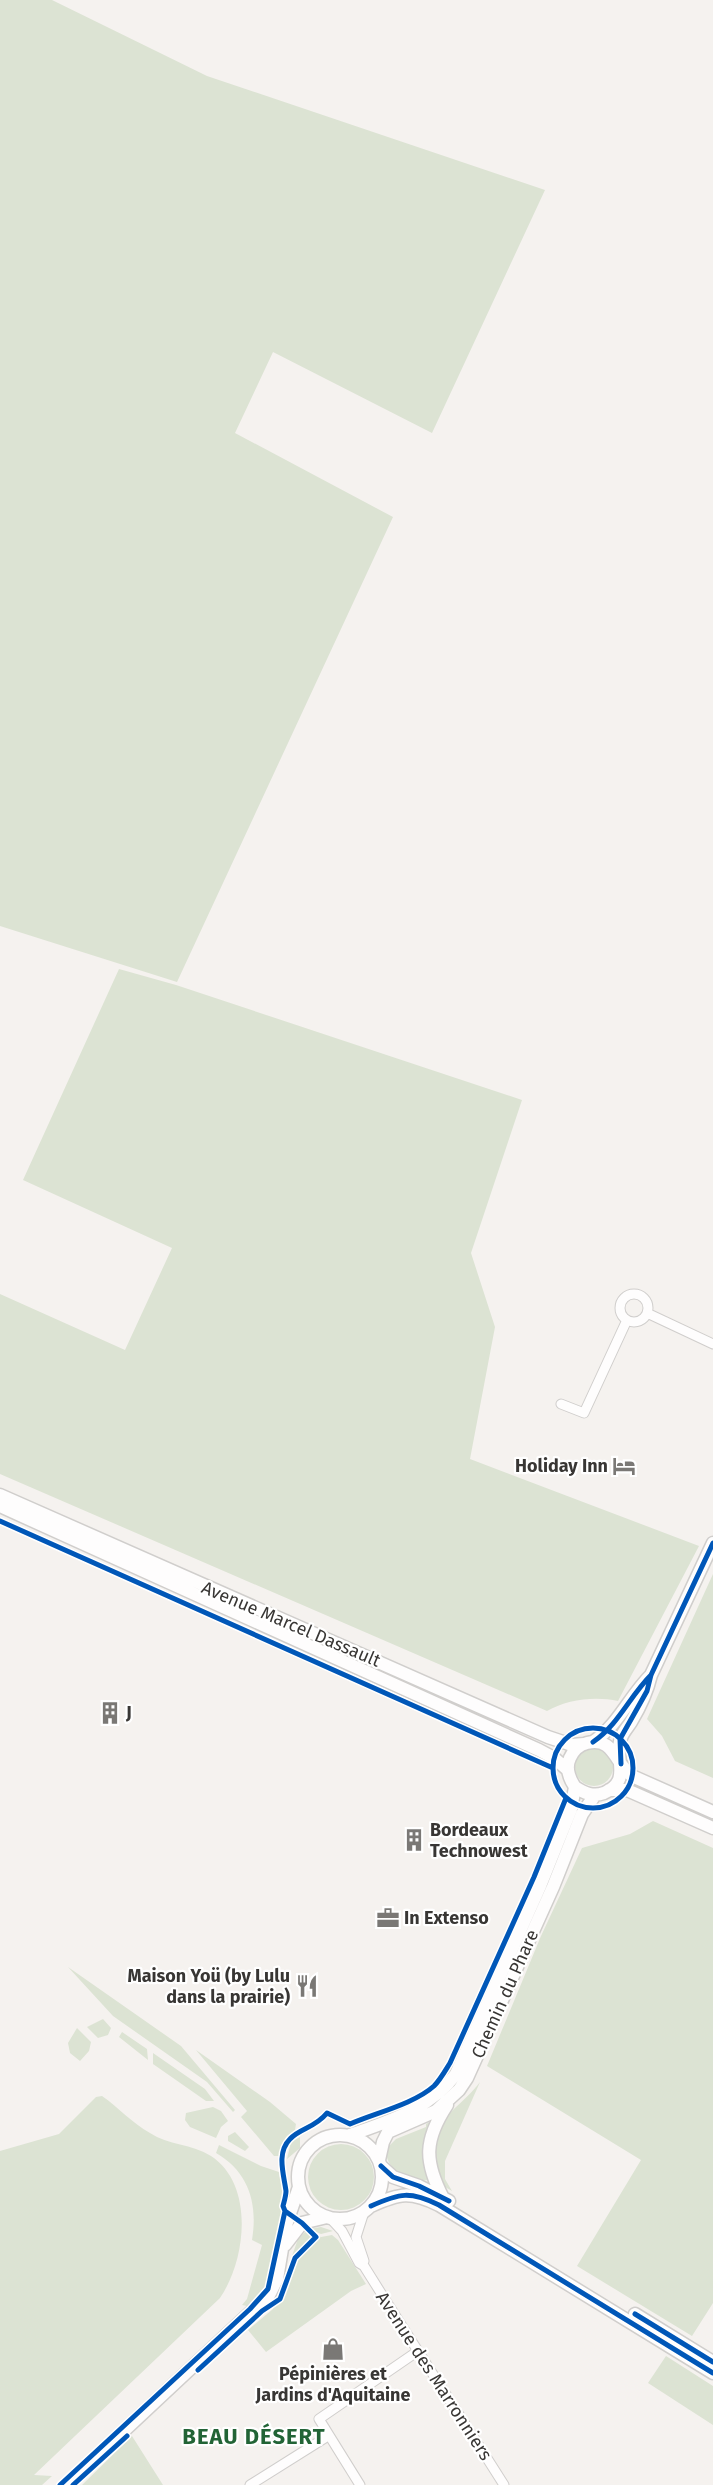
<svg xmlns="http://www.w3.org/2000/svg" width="713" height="2485" font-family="'Fira Sans',sans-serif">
<rect width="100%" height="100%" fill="#f5f2ef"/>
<!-- green -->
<path fill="#dce3d3" d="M 0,0 L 52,0 L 207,76 L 545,190 L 432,433 L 273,352 L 235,433 L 393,517 L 177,982 L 0,926 Z
M 119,969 L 176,985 L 522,1100 L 471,1253 L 495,1327 L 470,1459 L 699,1546 L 618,1701 C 596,1696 567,1699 547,1711 L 0,1474 L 0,1294 L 125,1350 L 172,1248 L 23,1180 Z
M 713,1574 L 713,1778 L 675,1761 L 662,1736 L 647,1719 Z
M575 1767a19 19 0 1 1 38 0a19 19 0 1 1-38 0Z
M 653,1821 L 713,1848 L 713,2303 L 692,2336 L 577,2266 L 641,2160 L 487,2066 L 541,1936 L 582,1848 L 630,1834 Z
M 68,1967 L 181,2046 L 235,2110 L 233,2112 L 207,2082 L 113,2016 Z
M 103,2019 L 111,2028 L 108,2035 L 98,2038 L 87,2027 Z
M 77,2028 L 91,2042 L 89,2051 L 80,2061 L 70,2053 L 68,2043 Z
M 122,2032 L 147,2049 L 148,2060 L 119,2037 Z
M 196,2050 L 270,2102 L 296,2124 L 295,2130 L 286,2137 L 279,2156 L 274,2156 L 241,2117 L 247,2111 Z
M 153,2053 L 205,2089 L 214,2101 L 206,2101 L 153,2064 Z
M 480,2082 L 445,2161 L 445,2179 L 452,2191 L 438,2183 C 436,2172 430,2154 432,2144 C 438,2116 464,2104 480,2082 Z
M 102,2096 C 118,2107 132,2123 150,2133 C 168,2145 192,2144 211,2156 C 255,2185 246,2260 220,2298 L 34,2475 L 52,2476 L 42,2485 L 0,2485 L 0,2151 L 59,2134 L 96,2097 Z
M 213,2107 L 221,2111 L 228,2121 L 221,2127 L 216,2138 L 190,2127 L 185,2120 L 186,2113 Z
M 433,2120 L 430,2180 C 412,2182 382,2170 387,2148 L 396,2139 L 426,2127 L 426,2124 Z
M 235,2132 L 249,2147 L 245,2151 L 228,2141 L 228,2136 Z
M 300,2137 L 300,2148 L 287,2159 L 291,2142 Z
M308 2177a33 33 0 1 1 66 0a33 33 0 1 1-66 0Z
M 219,2145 L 261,2166 L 279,2172 C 281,2185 285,2193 279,2206 L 284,2215 C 269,2250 279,2275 252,2307 L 242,2305 L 247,2299 L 262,2245 L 252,2240 C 258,2204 249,2172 216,2153 Z
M 321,2227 L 333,2231 L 321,2234 L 309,2229 Z
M 306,2231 L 321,2237 L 332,2235 L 338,2240 L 366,2284 L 351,2291 L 266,2352 L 248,2330 L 273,2309 L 298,2239 Z
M 666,2356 L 713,2386 L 713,2425 L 648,2383 Z
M 132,2436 L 163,2485 L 82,2485 Z"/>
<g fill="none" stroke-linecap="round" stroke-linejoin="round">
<defs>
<path id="street" d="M620 1308a14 14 0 1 1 28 0a14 14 0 1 1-28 0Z
M 647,1313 L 713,1344
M 561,1404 L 584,1413 L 627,1320
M 364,2212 L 356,2237 L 364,2261
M 330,2218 L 342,2231 L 359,2263 L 364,2266 C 410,2340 458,2412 504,2485
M 250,2485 L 328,2436
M 360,2485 L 319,2419 L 418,2351"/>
<path id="secondary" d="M 0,1495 L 548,1737 L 572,1745 L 584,1744
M 0,1506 L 539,1750 L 554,1758 L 568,1770
M 713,1543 L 651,1675 C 647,1692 640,1707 631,1722 C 628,1727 623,1732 621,1738 C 613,1758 633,1781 604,1793 C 593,1797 584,1793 575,1787 C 569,1778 565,1768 570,1758 C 573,1751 579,1745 587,1743 C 614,1736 615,1764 632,1776 L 713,1812
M 593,1742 C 619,1724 629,1697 651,1675
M 609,1790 L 627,1790 L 713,1828
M298 2177a42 42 0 1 1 84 0a42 42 0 1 1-84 0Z
M 350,2135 C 389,2121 430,2109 456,2074 L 540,1886 L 571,1809 L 575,1787
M 379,2160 L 383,2142 L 388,2132 L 436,2111 L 459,2090 L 467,2078 L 553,1887 L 582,1814 L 595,1795
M 381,2166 L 393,2177 L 419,2186 L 449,2201
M 443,2198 C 424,2161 424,2140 447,2105
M 371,2206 C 400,2193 410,2191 439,2205 L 713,2373
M 285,2245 L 302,2223 L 327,2217
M 635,2314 L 713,2362
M 66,2485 L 269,2295 L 277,2279 L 286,2225 L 299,2187"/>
</defs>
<!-- street casing -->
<use href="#street" stroke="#d0cecc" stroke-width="11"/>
<!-- secondary casing -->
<use href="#secondary" stroke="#d0cecc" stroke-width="15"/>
<!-- street -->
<use href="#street" stroke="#fefdfd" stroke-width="9"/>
<!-- secondary -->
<use href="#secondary" stroke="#fefdfd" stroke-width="12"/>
<defs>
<path id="cycleway" d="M 0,1521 L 553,1768
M553 1768a40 40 0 1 1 80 0a40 40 0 1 1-80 0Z
M 593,1742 C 619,1724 629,1697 651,1675
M 621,1764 L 620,1739 L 647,1691 L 651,1675 L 713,1543
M 381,2166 L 393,2177 L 419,2186 L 449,2201
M 371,2206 C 400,2193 410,2191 439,2205 L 713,2373
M 635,2314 L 713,2362
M 198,2370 L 262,2311 L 280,2299 L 295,2258 L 316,2237 L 302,2223 L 285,2211
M 60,2485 L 250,2309 L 268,2289 L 285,2211 L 283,2206 C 284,2202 286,2196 286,2191 C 284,2175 276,2153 290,2139 C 300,2128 315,2128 327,2113 L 350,2124 C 375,2113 414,2104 434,2086 C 440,2080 445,2071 450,2063 L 534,1877 L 566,1798
M 73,2485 L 127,2436"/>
</defs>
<!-- cycleway casing -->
<use href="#cycleway" stroke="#fff" stroke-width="8"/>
<!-- cycleway -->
<use href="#cycleway" stroke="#0057b8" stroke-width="5"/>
</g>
<!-- icons -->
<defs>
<symbol id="hotel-bare" viewBox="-9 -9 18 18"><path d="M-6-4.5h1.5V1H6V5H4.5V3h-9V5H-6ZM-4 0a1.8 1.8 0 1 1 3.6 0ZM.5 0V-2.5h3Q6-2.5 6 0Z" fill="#7a7875" stroke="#fff" stroke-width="2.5" paint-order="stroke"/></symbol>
<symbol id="building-bare" viewBox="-9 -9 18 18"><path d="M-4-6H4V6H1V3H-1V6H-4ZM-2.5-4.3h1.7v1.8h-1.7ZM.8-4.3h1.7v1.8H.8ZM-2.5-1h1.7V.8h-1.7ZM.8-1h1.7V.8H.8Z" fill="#7a7875" stroke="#fff" stroke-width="2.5" paint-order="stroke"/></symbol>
<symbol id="office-bare" viewBox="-9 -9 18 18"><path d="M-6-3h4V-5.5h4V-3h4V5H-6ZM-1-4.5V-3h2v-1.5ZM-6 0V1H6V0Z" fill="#7a7875" stroke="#fff" stroke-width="2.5" paint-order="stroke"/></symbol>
<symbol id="restaurant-bare" viewBox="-9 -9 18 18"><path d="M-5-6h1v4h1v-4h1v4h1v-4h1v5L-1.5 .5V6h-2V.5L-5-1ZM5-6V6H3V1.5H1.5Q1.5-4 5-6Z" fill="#7a7875" stroke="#fff" stroke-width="2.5" paint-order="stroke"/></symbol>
<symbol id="shop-bare" viewBox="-9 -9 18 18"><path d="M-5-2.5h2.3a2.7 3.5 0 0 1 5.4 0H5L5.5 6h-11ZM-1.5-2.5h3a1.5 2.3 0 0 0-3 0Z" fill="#7a7875" stroke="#fff" stroke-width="2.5" paint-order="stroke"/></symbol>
</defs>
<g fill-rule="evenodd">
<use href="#hotel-bare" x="608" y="1450" width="32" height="32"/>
<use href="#building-bare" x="94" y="1697" width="32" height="32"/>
<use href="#building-bare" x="398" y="1824" width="32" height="32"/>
<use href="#office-bare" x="372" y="1902" width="32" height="32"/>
<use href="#restaurant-bare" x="291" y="1970" width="32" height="32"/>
<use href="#shop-bare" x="317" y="2333" width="32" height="32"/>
</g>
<g text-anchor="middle" stroke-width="4.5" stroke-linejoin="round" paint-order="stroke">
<!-- poi labels -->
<g font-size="18" font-weight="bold" fill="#383634" stroke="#fff" text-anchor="start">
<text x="608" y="1472" text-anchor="end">Holiday Inn</text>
<text x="126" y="1719">J</text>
<text x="430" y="1836">Bordeaux<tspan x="430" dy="21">Technowest</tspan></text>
<text x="404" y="1924">In Extenso</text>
<text x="290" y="1982" text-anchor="end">Maison Yoü (by Lulu<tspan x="290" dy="21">dans la prairie)</tspan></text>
<text x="333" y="2380" text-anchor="middle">Pépinières et<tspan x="333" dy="21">Jardins d'Aquitaine</tspan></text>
</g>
<!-- street labels -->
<g font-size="18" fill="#383634" stroke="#fff">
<text transform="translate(291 1624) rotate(23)" y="6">Avenue Marcel Dassault</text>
<text transform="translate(505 1994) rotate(-66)" y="6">Chemin du Phare</text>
<text transform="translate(434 2376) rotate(57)" y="6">Avenue des Marronniers</text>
</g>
<!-- district labels -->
<g font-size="22" font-weight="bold" letter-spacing="1" fill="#226436" stroke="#fff">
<text x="254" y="2444">BEAU DÉSERT</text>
</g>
</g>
</svg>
